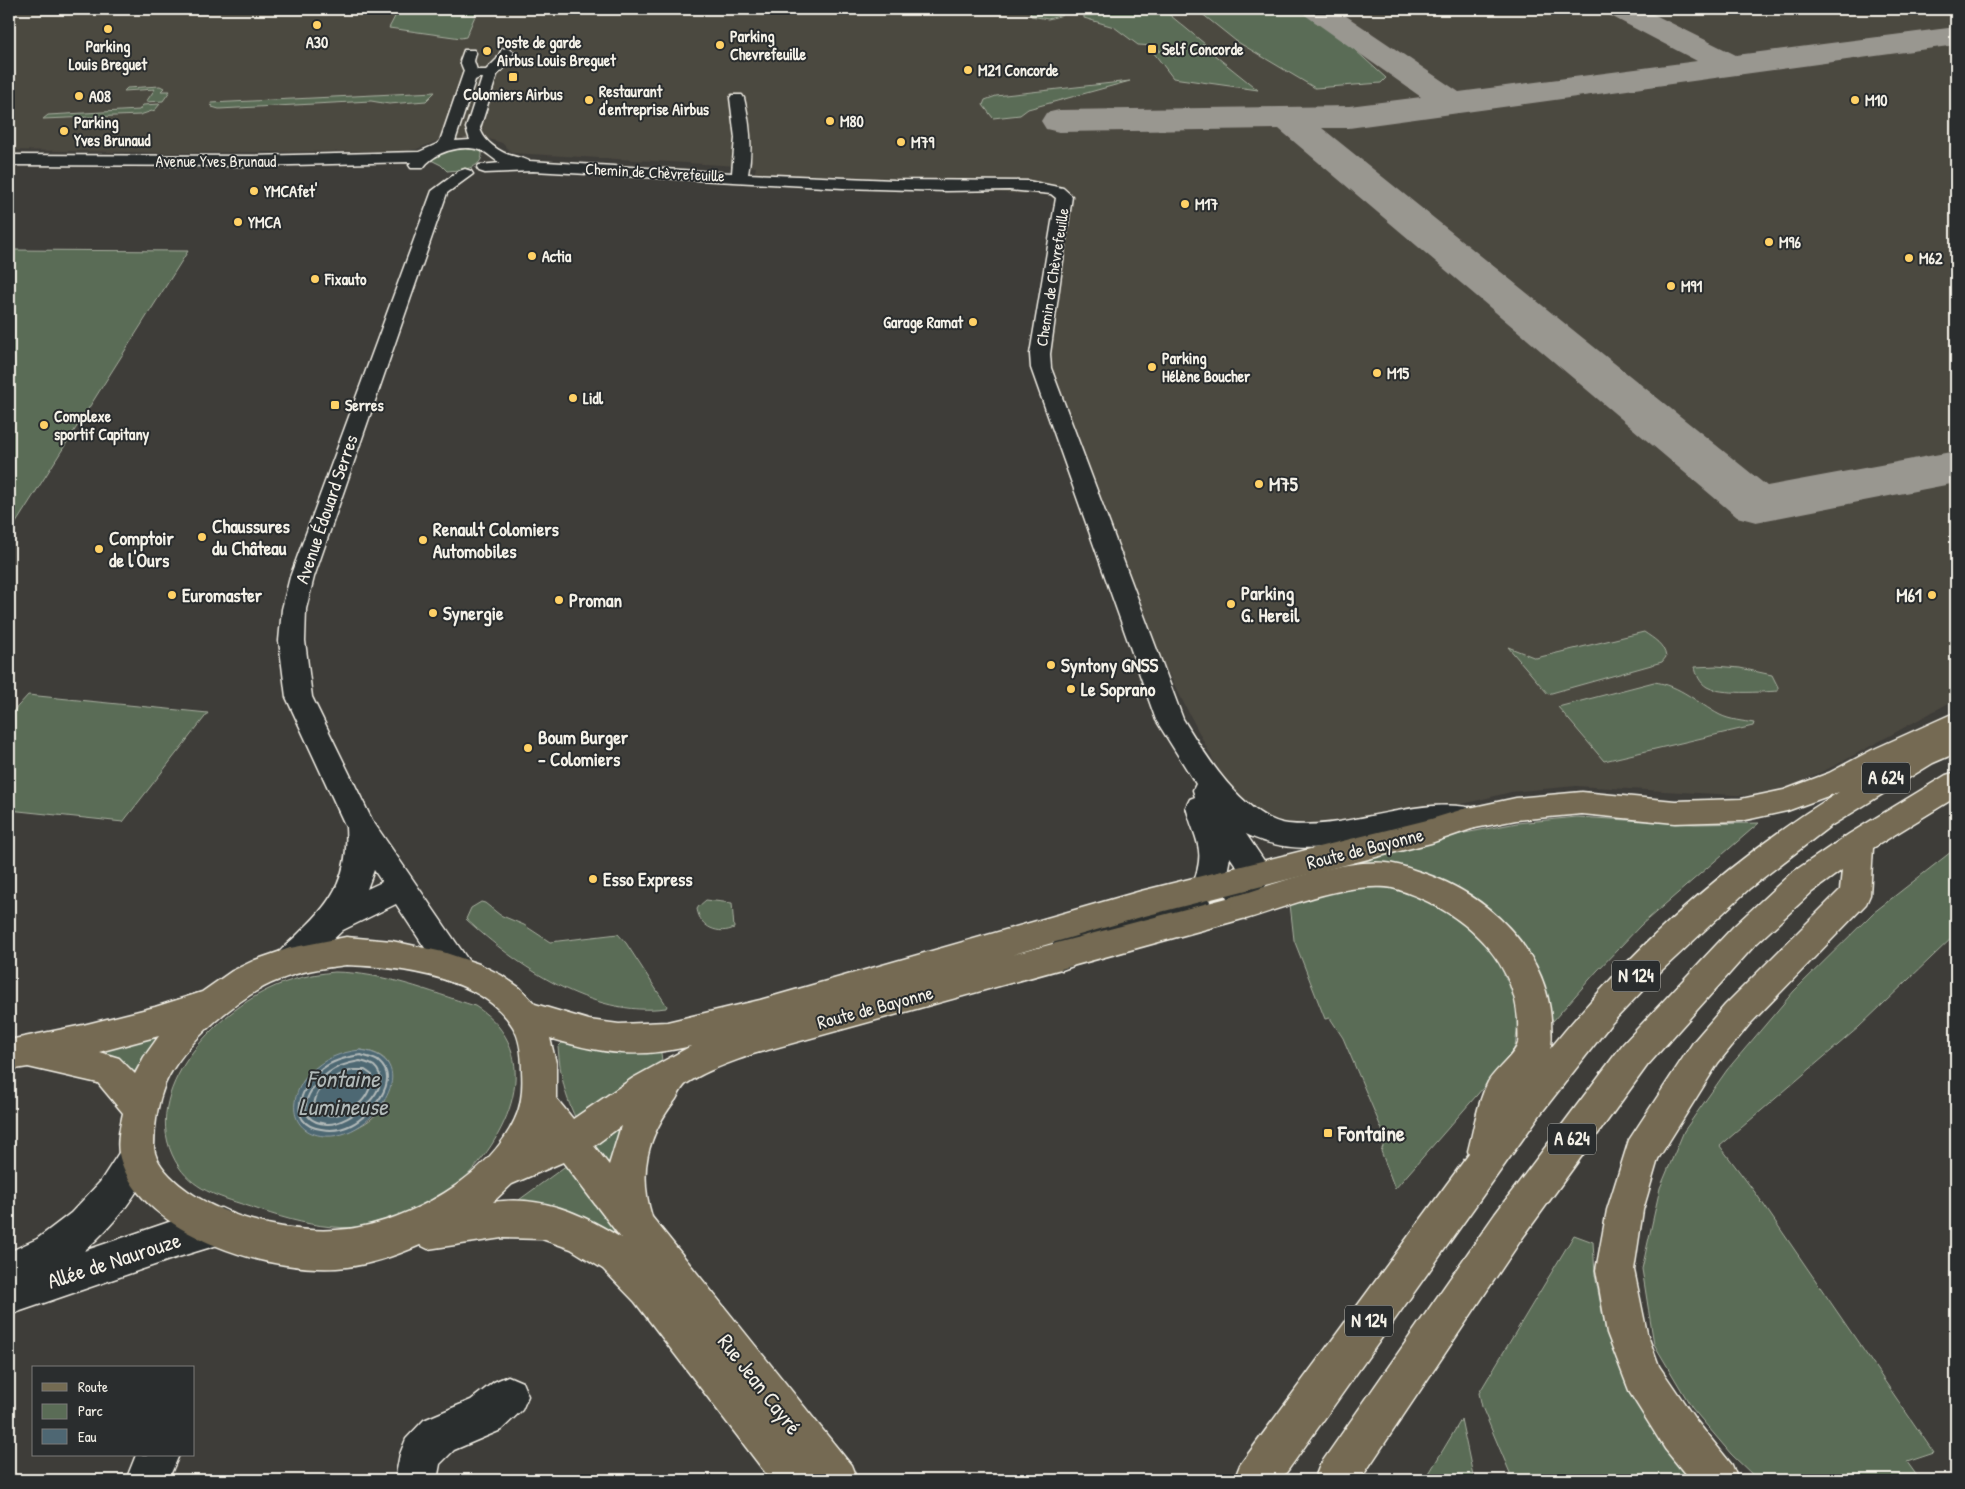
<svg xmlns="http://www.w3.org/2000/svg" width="1965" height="1489" font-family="'Patrick Hand',sans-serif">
<rect width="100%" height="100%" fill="#3e3d39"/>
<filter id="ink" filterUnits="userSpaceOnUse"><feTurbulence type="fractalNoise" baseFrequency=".02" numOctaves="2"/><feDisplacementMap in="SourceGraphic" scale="10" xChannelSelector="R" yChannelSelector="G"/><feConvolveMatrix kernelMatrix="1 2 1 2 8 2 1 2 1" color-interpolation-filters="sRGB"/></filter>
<g filter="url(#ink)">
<!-- built -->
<path fill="#4c4840" d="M 9,9 L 1956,9 L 1956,699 L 1838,764 L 1769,797 L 1576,786 L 1511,792 L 1463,804 L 1356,824 L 1277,827 L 1253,816 L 1224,781 L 1111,562 L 1043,375 L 1064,196 L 753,180 L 756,167 L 512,153 L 502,143 L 483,137 L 437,141 L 417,149 L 404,151 L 167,153 L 9,150 Z"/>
<!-- green -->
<path fill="#5a6c56" stroke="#a7ae9f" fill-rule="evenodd" d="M 399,9 L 478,9 L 466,37 L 461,38 L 389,28 Z
M 1038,9 L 1054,9 L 1061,11 L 1063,15 L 1048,19 L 1031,16 L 1030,12 Z
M 1118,9 L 1153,9 L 1157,12 L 1165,11 L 1205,44 L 1202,45 L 1258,90 L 1173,78 L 1153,52 L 1161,51 L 1154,46 L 1138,45 L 1114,27 L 1084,18 L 1084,15 L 1090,12 Z
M 1196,9 L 1299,9 L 1344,40 L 1386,78 L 1381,83 L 1315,88 L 1236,41 Z
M 1130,81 L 1028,109 L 1020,115 L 993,118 L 983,105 L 985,100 L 996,96 Z
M 160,86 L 164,88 L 161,91 L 170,91 L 163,101 L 146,102 L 155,89 L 124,91 L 127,88 Z
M 435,92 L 426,101 L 389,104 L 371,101 L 219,109 L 212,107 L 211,103 Z
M 160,104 L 155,110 L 140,115 L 43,119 L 48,115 L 139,110 L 143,105 Z
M 465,146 L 477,148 L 482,153 C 483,170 459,170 447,171 L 441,165 L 429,159 L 435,153 Z
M 9,250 L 188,251 L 9,534 Z
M 1644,632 C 1654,639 1664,644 1666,657 L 1662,662 L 1548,694 L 1508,647 L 1536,658 Z
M 1716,666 L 1740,668 L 1772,675 L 1778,687 L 1778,691 C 1762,692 1721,695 1707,687 C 1700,683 1696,674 1695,667 Z
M 1654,682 C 1680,685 1697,703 1720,715 C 1730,720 1743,721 1754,723 L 1753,726 L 1604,761 L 1558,707 Z
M 28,695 L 208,713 L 123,822 L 9,810 L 9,716 Z
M 1577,817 L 1695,824 L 1759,823 L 1641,925 L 1597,971 L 1553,1021 L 1532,969 L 1387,866 L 1339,866 L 1444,837 L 1517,823 Z
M 1956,848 L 1956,934 L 1859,1027 L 1720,1146 L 1757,1195 L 1934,1453 L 1907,1462 L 1920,1480 L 1758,1480 L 1731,1454 L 1692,1408 L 1654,1344 L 1642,1269 L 1660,1188 L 1684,1131 L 1727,1070 L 1794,991 L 1873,913 Z
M 1364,885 L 1393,889 L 1427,900 L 1465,925 L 1495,955 L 1509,985 L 1519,1016 L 1515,1047 L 1497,1072 L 1395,1189 L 1381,1151 L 1386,1139 L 1343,1038 L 1330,1018 L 1325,1019 L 1294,940 L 1290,904 L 1343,889 Z
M 706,900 L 732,903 L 734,928 C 719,935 700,928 697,909 L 699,906 Z
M 481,902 L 485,903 L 500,915 L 524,925 L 550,942 L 618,934 L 626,943 L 667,1006 L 666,1008 C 592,1018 517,966 466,919 L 471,908 Z
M 335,972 C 385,973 428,991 475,1006 C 549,1053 508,1141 455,1187 C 448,1193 438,1197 431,1202 C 424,1206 417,1212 410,1215 C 356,1238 304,1226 251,1207 C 224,1198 196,1192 179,1167 C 134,1099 210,1017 269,989 C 290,979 312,974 335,972 ZM 360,1050 C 370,1051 387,1055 389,1067 C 390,1071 388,1078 387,1082 C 386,1088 386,1095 384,1101 C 377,1125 338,1138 316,1134 L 303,1081 L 319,1065 Z
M 161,1034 L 134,1072 L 119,1060 L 92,1053 Z
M 562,1043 C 595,1050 624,1056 658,1051 L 661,1053 L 662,1061 L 578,1123 C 565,1098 560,1074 558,1047 Z
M 626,1120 L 609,1166 L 592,1145 Z
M 567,1165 L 615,1227 L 614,1231 L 611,1232 L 571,1211 L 553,1208 L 512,1205 Z
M 1574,1235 L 1593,1242 L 1595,1275 L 1605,1327 L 1624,1377 L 1653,1429 L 1694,1480 L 1513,1480 L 1482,1407 L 1479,1393 Z
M 1461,1419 L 1474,1480 L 1425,1480 L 1461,1420 Z"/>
<!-- water -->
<path fill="#4e6773" stroke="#909ea2" d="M 360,1050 C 428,1058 373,1141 324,1136 C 287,1132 288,1095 310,1073 C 323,1059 341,1052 360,1050 Z"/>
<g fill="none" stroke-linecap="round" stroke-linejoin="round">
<!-- shore -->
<path stroke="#b2bab9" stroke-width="2" d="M 361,1055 C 366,1057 375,1058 379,1062 C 402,1082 369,1116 351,1125 C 341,1130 331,1131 321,1129 C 284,1124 302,1084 322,1069 C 333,1060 347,1057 361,1055 Z
M 360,1061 C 364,1062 371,1064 374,1066 C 398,1087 349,1125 327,1124 C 290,1121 308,1087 328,1073 C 337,1066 348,1063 360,1061 Z
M 353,1070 L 365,1070 L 372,1075 C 372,1104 341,1122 315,1113 C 310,1089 333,1076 353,1070 Z"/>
<!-- taxiway -->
<path fill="#999790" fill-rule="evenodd" d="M 1301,9 L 1336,9 L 1459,92 L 1697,61 L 1609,15 L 1605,9 L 1643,9 L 1736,55 L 1956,27 L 1956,45 L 1349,128 L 1322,128 L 1767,486 L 1956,451 L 1956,483 L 1756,522 L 1737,517 L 1279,129 L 1059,132 L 1046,129 L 1041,121 L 1046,113 L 1059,110 L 1349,106 L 1421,97 L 1305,15 Z"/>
<defs>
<path id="minor" d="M 507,48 L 514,52 L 508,64 L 497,75 L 480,128 C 483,141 500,153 513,156 C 519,158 524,158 529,161 L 732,173 L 735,138 L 730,98 L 732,95 L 742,95 L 744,98 C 750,123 753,148 748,174 L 894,180 L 1028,181 L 1063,188 L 1072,196 L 1050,354 L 1051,368 L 1183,719 C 1204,753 1244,819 1288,824 C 1324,828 1362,817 1397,811 C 1423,806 1455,802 1480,810 L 1484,818 L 1480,826 C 1462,832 1442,827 1423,830 C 1361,837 1307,864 1246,834 L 1273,874 C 1264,893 1248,905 1227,898 L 1223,889 L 1227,880 L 1241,873 L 1230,857 L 1227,873 L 1218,896 L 1209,899 L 1210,902 L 1206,911 L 1082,950 L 1073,966 L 1062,970 L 1051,966 L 1046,956 L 1060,931 L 1193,890 L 1192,887 C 1207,848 1196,844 1186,807 L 1190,799 L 1195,797 L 1193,790 L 1196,784 L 1156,720 L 1031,368 L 1030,354 L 1056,198 L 1051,194 L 1009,190 L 946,191 L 843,188 L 533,171 L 485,173 L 479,171 L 477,168 L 479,165 L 501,163 C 493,160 488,152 480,150 C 460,144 434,152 423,168 L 411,168 L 409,165 L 411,162 L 252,166 L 9,165 L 9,155 L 252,156 L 419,152 L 437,144 L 440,141 L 464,71 L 460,61 L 464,50 L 474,50 L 476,53 L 474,61 L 477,70 L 486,70 L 497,59 L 502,49 ZM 479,78 L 482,78 L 466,128 L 470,140 L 455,141 L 475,80 Z
M 465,169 L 471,171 L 473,174 L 447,193 L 314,577 L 306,609 L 305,641 L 312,697 L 372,820 L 468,960 L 473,970 L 468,980 L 457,984 L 446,980 L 396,904 L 343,930 L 300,971 L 289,975 L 278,971 L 273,961 C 280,948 292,941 302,930 C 335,899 349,873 346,827 L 286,697 L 279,641 L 282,609 L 290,577 L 432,191 L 459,171 ZM 374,870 L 382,882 L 367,889 Z
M 137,1140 L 150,1145 L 155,1157 C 139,1194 114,1225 84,1251 L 175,1220 L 221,1208 L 234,1214 L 240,1227 L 234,1240 L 175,1258 L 9,1315 L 9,1252 L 37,1239 L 71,1213 L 100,1182 L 124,1145 Z
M 508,1376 L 522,1382 L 528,1396 L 522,1410 L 501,1430 L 454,1450 L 440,1464 L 437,1480 L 395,1480 L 400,1454 L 406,1439 L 424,1420 L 471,1400 L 494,1382 Z
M 136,1455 L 179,1455 L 168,1480 L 126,1480 Z"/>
<path id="major" d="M 1470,807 L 1480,810 L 1484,818 L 1480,826 L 1431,843 L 1141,917 L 1011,955 L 1246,893 L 1257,897 L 1261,906 L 1257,915 L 753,1054 C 730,1063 706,1070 686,1084 C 682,1087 679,1094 676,1099 C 647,1136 638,1172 652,1217 L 851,1465 L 857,1480 L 771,1480 L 635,1302 L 603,1269 L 571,1249 L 542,1239 L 502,1238 L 428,1249 L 420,1245 C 397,1255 373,1264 347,1267 C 274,1276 142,1236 120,1158 C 116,1143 120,1127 123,1113 L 98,1083 L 28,1067 L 9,1070 L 9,1040 L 83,1025 L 155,1007 L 202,992 L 232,971 L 255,960 L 290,948 L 346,937 L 392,941 L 443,952 L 479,964 L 501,975 L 520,988 L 535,1004 L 589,1020 L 619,1024 L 667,1022 L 760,1000 L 1141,891 L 1431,819 ZM 346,965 C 400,967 482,976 513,1027 C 520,1038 522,1058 522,1071 C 523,1087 522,1105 515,1119 C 488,1178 409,1221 348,1229 C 305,1234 257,1225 218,1208 C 197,1199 157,1174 154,1148 C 154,1128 157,1104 165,1084 C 182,1045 239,995 279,980 C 300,971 323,968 346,965 ZM 159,1036 L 144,1057 L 135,1074 L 119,1058 L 99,1052 ZM 550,1038 C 602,1054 637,1059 691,1046 L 633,1078 L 573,1119 L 556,1098 L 556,1063 ZM 621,1126 L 609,1165 L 594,1146 ZM 563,1162 L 621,1238 C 581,1213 541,1195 493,1202 L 512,1184 Z"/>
<path id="highway" d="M 1956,712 L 1956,753 L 1933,763 L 1829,827 L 1750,888 L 1661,971 L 1610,1025 L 1542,1112 L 1281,1480 L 1234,1480 L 1240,1465 L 1469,1154 L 1468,1151 C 1474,1128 1477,1104 1488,1082 C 1495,1070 1515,1055 1518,1043 C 1519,1036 1518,1027 1518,1020 C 1515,963 1469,919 1418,897 C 1408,893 1397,888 1386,887 C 1341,884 1289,906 1246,919 L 1235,915 L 1231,906 L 1235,897 C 1276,883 1343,859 1386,863 C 1399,864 1411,869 1423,873 C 1486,894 1546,949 1551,1019 C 1551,1029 1553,1039 1550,1049 C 1631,949 1729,860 1839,792 L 1787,811 L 1741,821 L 1675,823 L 1582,814 L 1516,820 L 1470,829 L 1460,826 L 1456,818 L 1460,810 L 1516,798 L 1582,792 L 1675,801 L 1741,799 L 1784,790 L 1829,773 L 1872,750 Z
M 1956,772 L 1956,797 L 1873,848 L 1870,895 L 1866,904 L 1749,1025 L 1718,1063 L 1658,1159 L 1643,1210 L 1634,1270 L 1647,1333 L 1659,1366 L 1695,1419 L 1732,1465 L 1738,1480 L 1690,1480 L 1665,1449 L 1630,1393 L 1607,1333 L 1596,1270 L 1607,1210 L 1629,1140 L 1694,1041 L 1725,1005 L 1840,890 L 1842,870 L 1812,892 L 1755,945 L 1647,1066 L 1521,1240 L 1360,1480 L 1314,1480 L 1320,1465 L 1495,1214 L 1623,1044 L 1733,927 L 1790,874 L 1849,834 L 1946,775 Z"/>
</defs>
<!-- minor casing -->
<use href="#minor" stroke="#f4f1e8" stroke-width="3"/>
<!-- major casing -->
<use href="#major" stroke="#f4f1e8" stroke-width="3"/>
<!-- highway casing -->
<use href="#highway" stroke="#f4f1e8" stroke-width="3"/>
<!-- minor -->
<use href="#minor" fill="#2a2d2e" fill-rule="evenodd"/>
<!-- major -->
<use href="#major" fill="#746b52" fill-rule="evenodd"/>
<!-- highway -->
<use href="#highway" fill="#746b52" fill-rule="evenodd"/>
</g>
</g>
<!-- markers -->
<g fill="#ffd166" stroke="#2a2d2e" stroke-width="2">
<circle cx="317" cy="25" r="5"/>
<circle cx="108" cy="29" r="5"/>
<circle cx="720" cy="45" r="5"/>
<rect x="1147" y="44" width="10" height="10" rx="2.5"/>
<circle cx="487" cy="51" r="5"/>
<circle cx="968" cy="70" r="5"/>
<rect x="508" y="72" width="10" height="10" rx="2.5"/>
<circle cx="79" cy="96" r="5"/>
<circle cx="589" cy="100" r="5"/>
<circle cx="1855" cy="100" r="5"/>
<circle cx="830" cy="121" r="5"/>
<circle cx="64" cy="131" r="5"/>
<circle cx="901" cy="142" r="5"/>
<circle cx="254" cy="191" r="5"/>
<circle cx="1185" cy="204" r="5"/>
<circle cx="238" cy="222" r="5"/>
<circle cx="1769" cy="242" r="5"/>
<circle cx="532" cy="256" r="5"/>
<circle cx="1909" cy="258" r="5"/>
<circle cx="315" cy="279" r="5"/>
<circle cx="1671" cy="286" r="5"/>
<circle cx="973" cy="322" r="5"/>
<circle cx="1152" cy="367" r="5"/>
<circle cx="1377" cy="373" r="5"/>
<circle cx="573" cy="398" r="5"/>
<rect x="330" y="400" width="10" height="10" rx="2.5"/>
<circle cx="44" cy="425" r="5"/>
<circle cx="1259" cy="484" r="5"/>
<circle cx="202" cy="537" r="5"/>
<circle cx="423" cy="540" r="5"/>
<circle cx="99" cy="549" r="5"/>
<circle cx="172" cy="595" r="5"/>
<circle cx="1932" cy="595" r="5"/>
<circle cx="559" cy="600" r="5"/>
<circle cx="1231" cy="604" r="5"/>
<circle cx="433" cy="613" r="5"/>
<circle cx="1051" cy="665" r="5"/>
<circle cx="1071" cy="689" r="5"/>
<circle cx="528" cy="748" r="5"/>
<circle cx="593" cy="879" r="5"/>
<rect x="1323" y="1128" width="10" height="10" rx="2.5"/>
</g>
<g text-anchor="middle" stroke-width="4" stroke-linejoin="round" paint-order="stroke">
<!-- far-poi labels -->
<g font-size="16" font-weight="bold" fill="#f4f1e8" stroke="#2a2d2e" text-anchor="start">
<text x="730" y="42">Parking<tspan x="730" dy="18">Chevrefeuille</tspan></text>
<text x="317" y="48" text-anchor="middle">A30</text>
<text x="497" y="48">Poste de garde<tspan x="497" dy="18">Airbus Louis Breguet</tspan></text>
<text x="108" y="52" text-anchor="middle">Parking<tspan x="108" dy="18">Louis Breguet</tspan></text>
<text x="1162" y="55">Self Concorde</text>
<text x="978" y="76">M21 Concorde</text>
<text x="599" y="97">Restaurant<tspan x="599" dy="18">d'entreprise Airbus</tspan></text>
<text x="513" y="100" text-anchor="middle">Colomiers Airbus</text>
<text x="89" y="102">A08</text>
<text x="1865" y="106">M10</text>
<text x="840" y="127">M80</text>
<text x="74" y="128">Parking<tspan x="74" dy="18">Yves Brunaud</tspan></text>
<text x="911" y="148">M79</text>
<text x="264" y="197">YMCAfet'</text>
<text x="1195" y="210">M17</text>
<text x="248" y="228">YMCA</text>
<text x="1779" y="248">M96</text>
<text x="542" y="262">Actia</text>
<text x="1919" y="264">M62</text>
<text x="325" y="285">Fixauto</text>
<text x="1681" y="292">M91</text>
<text x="963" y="328" text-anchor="end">Garage Ramat</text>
<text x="1162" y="364">Parking<tspan x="1162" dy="18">Hélène Boucher</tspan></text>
<text x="1387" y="379">M15</text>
<text x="583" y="404">Lidl</text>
<text x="345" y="411">Serres</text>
<text x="54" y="422">Complexe<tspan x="54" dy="18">sportif Capitany</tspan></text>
</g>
<!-- far-street labels -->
<g font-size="16" fill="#f4f1e8" stroke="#2a2d2e">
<text x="216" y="167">Avenue Yves Brunaud</text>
<text transform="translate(655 172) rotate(3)" y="6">Chemin de Chèvrefeuille</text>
<text transform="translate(1052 277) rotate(-81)" y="6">Chemin de Chèvrefeuille</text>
</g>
<!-- shield labels -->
<g fill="#2a2d2e" stroke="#b7b6b0" stroke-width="1">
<rect x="1862" y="762.5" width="48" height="31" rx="4"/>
<rect x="1612" y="960.5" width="48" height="31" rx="4"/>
<rect x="1548" y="1123.5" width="48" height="31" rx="4"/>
<rect x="1345" y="1305.5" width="48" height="31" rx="4"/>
</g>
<g font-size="18" font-weight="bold" fill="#f4f1e8">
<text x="1886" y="784">A 624</text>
<text x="1636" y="982">N 124</text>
<text x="1572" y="1145">A 624</text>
<text x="1369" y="1327">N 124</text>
</g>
<!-- poi labels -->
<g font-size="19" font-weight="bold" fill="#f4f1e8" stroke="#2a2d2e" text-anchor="start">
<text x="1269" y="491">M75</text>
<text x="212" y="533">Chaussures<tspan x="212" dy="22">du Château</tspan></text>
<text x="433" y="536">Renault Colomiers<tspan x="433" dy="22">Automobiles</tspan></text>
<text x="109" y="545">Comptoir<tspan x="109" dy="22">de l'Ours</tspan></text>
<text x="1241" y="600">Parking<tspan x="1241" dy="22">G. Hereil</tspan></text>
<text x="182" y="602">Euromaster</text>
<text x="1922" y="602" text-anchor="end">M61</text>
<text x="569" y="607">Proman</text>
<text x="443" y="620">Synergie</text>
<text x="1061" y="672">Syntony GNSS</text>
<text x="1081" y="696">Le Soprano</text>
<text x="538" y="744">Boum Burger<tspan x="538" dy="22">- Colomiers</tspan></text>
<text x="603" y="886">Esso Express</text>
</g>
<!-- street labels -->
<g font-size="19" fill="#f4f1e8" stroke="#2a2d2e">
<text transform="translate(326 509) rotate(-71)" y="7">Avenue Édouard Serres</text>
<text transform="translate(1365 848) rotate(-14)" y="7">Route de Bayonne</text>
<text transform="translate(875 1007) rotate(-15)" y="7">Route de Bayonne</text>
</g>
<!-- near-poi labels -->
<g font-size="22" font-weight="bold" fill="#f4f1e8" stroke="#2a2d2e" text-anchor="start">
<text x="1338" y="1141">Fontaine</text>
</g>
<!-- near-street labels -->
<g font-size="22" fill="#f4f1e8" stroke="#2a2d2e">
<text transform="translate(114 1260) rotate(-18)" y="8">Allée de Naurouze</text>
<text transform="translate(760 1384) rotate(52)" y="8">Rue Jean Cayré</text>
</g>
<!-- near-water labels -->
<g font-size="24" font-style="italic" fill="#b2bab9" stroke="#2a2d2e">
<text x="343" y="1087">Fontaine<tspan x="343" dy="28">Lumineuse</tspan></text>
</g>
</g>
<!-- margin -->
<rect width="1965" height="1489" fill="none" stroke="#2a2d2e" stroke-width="30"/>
<rect x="15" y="15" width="1935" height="1459" fill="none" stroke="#f4f1e8" stroke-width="2" filter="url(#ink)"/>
<!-- legend -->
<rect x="32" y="1366" width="162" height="90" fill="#2a2d2e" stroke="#7b7b78"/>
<rect x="42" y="1383" width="25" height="8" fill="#746b52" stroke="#7b7b78"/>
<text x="78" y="1392" font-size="15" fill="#f4f1e8">Route</text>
<rect x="42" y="1404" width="25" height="15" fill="#5a6c56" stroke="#7b7b78"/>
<text x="78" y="1416" font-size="15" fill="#f4f1e8">Parc</text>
<rect x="42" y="1429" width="25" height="15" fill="#4e6773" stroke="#7b7b78"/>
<text x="78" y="1442" font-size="15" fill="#f4f1e8">Eau</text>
</svg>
